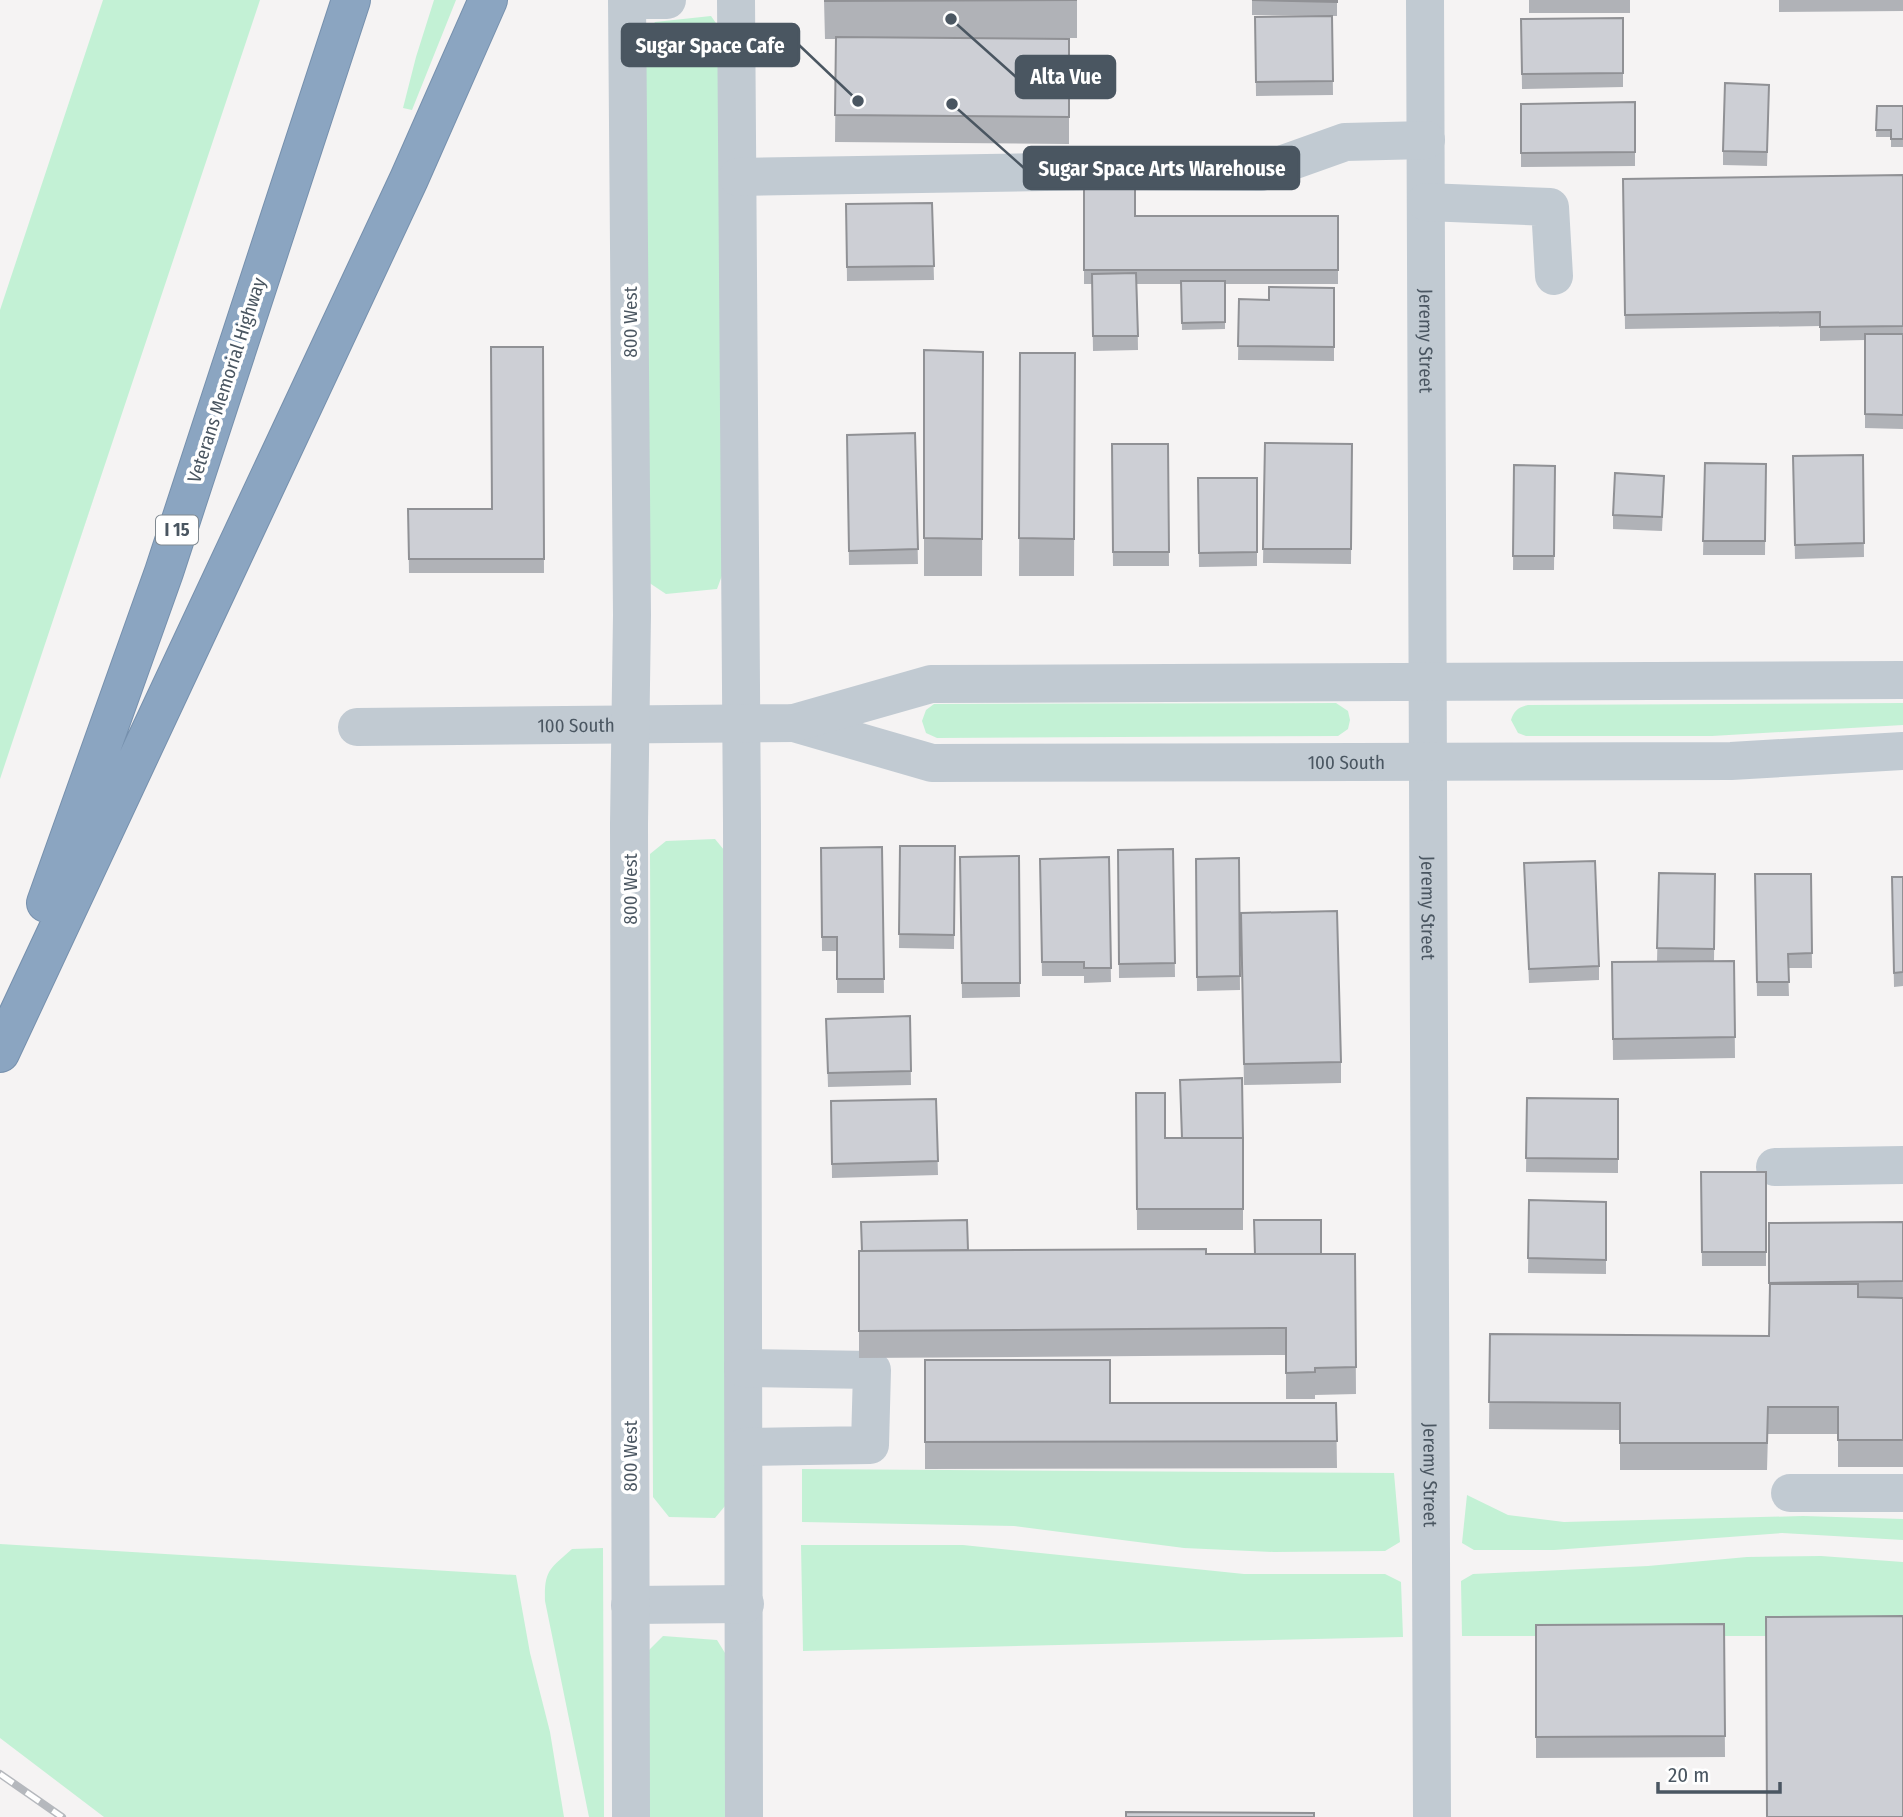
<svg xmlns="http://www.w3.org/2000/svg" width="1903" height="1817" font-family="'Fira Sans Condensed',sans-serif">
<rect width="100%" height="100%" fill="#f5f3f3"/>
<!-- green -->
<path fill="#c3f1d5" d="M 103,0 L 260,0 L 0,779 L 0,310 Z
M 434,0 L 456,0 L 412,110 L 403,108 L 416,57 Z
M 711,16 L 725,36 L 724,570 L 717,589 L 666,594 L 645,580 L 645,37 L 655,22 Z
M 1336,703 L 1348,711 L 1350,720 L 1348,729 L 1338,736 L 937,738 L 926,733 L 922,721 L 926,710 L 934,704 Z
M 1903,703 L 1903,725 L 1712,736 L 1526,736 L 1518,733 L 1511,720 C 1514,711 1518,707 1528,705 Z
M 715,839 L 729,856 L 730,1500 L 715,1518 L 669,1517 L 653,1497 L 650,854 L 666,841 Z
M 802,1469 L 1394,1473 L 1400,1542 L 1385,1551 L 1274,1552 L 1184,1548 L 1014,1526 L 802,1522 Z
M 1467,1495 L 1508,1515 L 1564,1522 L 1803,1516 L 1903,1519 L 1903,1540 L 1782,1533 L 1554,1550 L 1474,1550 L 1462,1543 Z
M 0,1544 L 516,1575 L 530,1653 L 550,1732 L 564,1817 L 104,1817 L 0,1738 Z
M 801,1545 L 963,1545 L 1244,1574 L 1385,1574 L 1401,1582 L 1403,1637 L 803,1651 Z
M 603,1548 L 604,1817 L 589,1817 L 545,1601 C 544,1570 550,1569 572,1549 Z
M 1821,1556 L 1903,1562 L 1903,1636 L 1462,1636 L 1461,1581 L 1473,1574 L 1648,1566 L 1747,1557 Z
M 663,1636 L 717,1640 L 725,1653 L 726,1817 L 647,1817 L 648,1651 Z"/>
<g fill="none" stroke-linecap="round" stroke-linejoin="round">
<defs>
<path id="highway" d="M 46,903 L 164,572 L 351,0
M 0,1053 L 409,179 L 488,0"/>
</defs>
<!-- highway casing -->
<use href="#highway" stroke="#7690ad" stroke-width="40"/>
<!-- minor -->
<g stroke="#c1cad2" stroke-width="38">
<path d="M 736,0 L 742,824 L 744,1817"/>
<path id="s1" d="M 1425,0 L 1432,1817"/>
<path d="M 738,177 L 1104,171 L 1261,172 L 1345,142 L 1426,140"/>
<path d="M 1426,202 L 1550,207 L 1554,276"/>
<path id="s2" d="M 794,723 L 932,763 L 1731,761 L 1903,751"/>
<path id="s3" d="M 357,727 L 794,723 L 931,684 L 1903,680"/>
<path d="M 1775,1167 L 1903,1165"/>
<path d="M 743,1368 L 872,1370 L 870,1445 L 744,1447"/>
<path d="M 1790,1493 L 1903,1493"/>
<path d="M 630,1605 L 745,1604"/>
<path d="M 631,1817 L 629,824 L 632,615 L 627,0 L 667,0"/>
</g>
<!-- highway -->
<use href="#highway" stroke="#8ba5c1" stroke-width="38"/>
<defs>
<path id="rail" d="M 0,1774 L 62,1817"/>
</defs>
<!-- rail casing -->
<use href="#rail" stroke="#b5b8bd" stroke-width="8"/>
<!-- rail -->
<use href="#rail" stroke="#fff" stroke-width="5" stroke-dasharray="16" stroke-linecap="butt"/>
</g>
<!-- wall -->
<path fill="#b0b2b7" d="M 824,0 L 1077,0 L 1077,38 L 985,38 L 1069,39 L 1069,144 L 835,142 L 836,39 L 825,39 Z
M 1252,0 L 1337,0 L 1337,16 L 1332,16 L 1333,95 L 1256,96 L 1255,17 L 1321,16 L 1252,15 Z
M 1529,0 L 1630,0 L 1630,13 L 1529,13 Z
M 1779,0 L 1903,0 L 1903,11 L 1779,12 Z
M 1623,18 L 1623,87 L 1522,89 L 1521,19 Z
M 1769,99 L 1767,166 L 1723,165 L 1723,151 Z
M 1635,102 L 1635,166 L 1521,167 L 1521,104 Z
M 1877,106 L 1903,106 L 1903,147 L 1891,147 L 1891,137 L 1876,137 Z
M 1903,175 L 1903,429 L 1865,428 L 1865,340 L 1820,341 L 1820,326 L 1625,329 L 1623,179 Z
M 1084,183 L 1135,216 L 1338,216 L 1338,284 L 1225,284 L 1225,329 L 1182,330 L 1181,284 L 1137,284 L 1138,350 L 1093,351 L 1092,284 L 1084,284 Z
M 932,203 L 934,280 L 847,281 L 846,204 Z
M 1334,288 L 1334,361 L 1238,360 L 1239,299 L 1269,300 Z
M 543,347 L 544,573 L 409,573 L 408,509 L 492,509 Z
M 924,350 L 983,352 L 982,576 L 924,576 Z
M 1020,353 L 1075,353 L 1074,576 L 1019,576 Z
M 915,433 L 918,564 L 849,565 L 847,435 Z
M 1265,443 L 1352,444 L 1351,564 L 1263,563 Z
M 1112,444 L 1168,444 L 1169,566 L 1113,566 Z
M 1863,455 L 1864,557 L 1795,559 L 1793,456 Z
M 1705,463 L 1766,464 L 1765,555 L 1703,555 Z
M 1514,465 L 1555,466 L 1554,570 L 1513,570 Z
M 1198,478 L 1257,478 L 1257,566 L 1199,567 Z
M 1664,490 L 1662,531 L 1613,529 L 1613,515 Z
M 900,846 L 955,846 L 954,949 L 899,948 Z
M 882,847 L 884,993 L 837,993 L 837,951 L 822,951 L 821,848 Z
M 1173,849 L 1175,977 L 1119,978 L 1118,850 Z
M 1019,856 L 1020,997 L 962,998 L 960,857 Z
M 1109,857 L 1111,982 L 1084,983 L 1084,976 L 1042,976 L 1040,859 Z
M 1239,858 L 1240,990 L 1197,991 L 1196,859 Z
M 1524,863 L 1599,966 L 1599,980 L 1529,983 Z
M 1659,873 L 1715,874 L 1714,961 L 1734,961 L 1735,1058 L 1613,1060 L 1612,962 L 1657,962 Z
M 1755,874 L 1811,874 L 1812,968 L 1788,968 L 1789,996 L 1757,996 Z
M 1892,877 L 1903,877 L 1903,986 L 1894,987 Z
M 1241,933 L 1341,1062 L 1341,1083 L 1244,1085 Z
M 910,1016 L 911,1085 L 828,1087 L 826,1019 Z
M 1136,1093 L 1165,1138 L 1243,1153 L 1243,1230 L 1137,1230 Z
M 1527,1098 L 1618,1099 L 1618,1173 L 1526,1172 Z
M 936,1099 L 938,1175 L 832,1178 L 831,1101 Z
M 1701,1172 L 1766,1172 L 1766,1266 L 1702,1266 Z
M 1529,1200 L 1606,1202 L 1606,1274 L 1528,1273 Z
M 1903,1222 L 1903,1467 L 1838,1467 L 1838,1434 L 1768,1434 L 1767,1470 L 1620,1470 L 1620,1430 L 1489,1429 L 1490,1334 L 1769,1336 L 1769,1223 Z
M 968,1250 L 1206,1254 L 1355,1254 L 1356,1394 L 1315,1395 L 1315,1399 L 1286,1399 L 1286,1355 L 859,1358 L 859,1251 Z
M 925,1360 L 1110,1403 L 1336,1403 L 1337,1468 L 925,1469 Z
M 1724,1624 L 1725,1757 L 1536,1758 L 1536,1625 Z"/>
<!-- building -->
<path fill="#cdcfd5" stroke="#909195" stroke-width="2" d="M 825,0 L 1077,0 L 825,1 Z
M 1252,0 L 1337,0 L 1337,2 Z
M 1332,16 L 1333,81 L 1256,82 L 1255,17 Z
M 1623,18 L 1623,73 L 1522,74 L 1521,19 Z
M 836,37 L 1069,39 L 1069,117 L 835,115 Z
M 1725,83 L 1769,85 L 1767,152 L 1723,151 Z
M 1635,102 L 1635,152 L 1521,153 L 1521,104 Z
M 1877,106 L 1903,106 L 1903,139 L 1891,139 L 1891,130 L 1876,130 Z
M 1903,175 L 1903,326 L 1820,327 L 1820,312 L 1625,315 L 1623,179 Z
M 1084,183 L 1135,183 L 1135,216 L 1338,216 L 1338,270 L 1084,270 Z
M 932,203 L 934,266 L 847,267 L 846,204 Z
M 1136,273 L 1138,336 L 1093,336 L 1092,274 Z
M 1181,281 L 1225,281 L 1225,322 L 1182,323 Z
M 1269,287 L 1334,288 L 1334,347 L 1238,346 L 1239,299 L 1269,300 Z
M 1865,334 L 1903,334 L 1903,415 L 1865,414 Z
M 491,347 L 543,347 L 544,559 L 409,559 L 408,509 L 492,509 Z
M 924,350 L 983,352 L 982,539 L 924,538 Z
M 1020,353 L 1075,353 L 1074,539 L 1019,538 Z
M 915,433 L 918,549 L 849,551 L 847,435 Z
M 1265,443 L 1352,444 L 1351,549 L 1263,549 Z
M 1112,444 L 1168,444 L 1169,552 L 1113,552 Z
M 1863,455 L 1864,543 L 1795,545 L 1793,456 Z
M 1705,463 L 1766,464 L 1765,541 L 1703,541 Z
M 1514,465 L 1555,466 L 1554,556 L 1513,556 Z
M 1615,473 L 1664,476 L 1662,517 L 1613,515 Z
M 1198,478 L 1257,478 L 1257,552 L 1199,553 Z
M 900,846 L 955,846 L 954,935 L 899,934 Z
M 882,847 L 884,979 L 837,979 L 837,937 L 822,937 L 821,848 Z
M 1173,849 L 1175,963 L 1119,964 L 1118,850 Z
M 1019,856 L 1020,983 L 962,983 L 960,857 Z
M 1109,857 L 1111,968 L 1084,968 L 1084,962 L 1042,962 L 1040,859 Z
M 1239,858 L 1240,976 L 1197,977 L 1196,859 Z
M 1595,861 L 1599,966 L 1529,969 L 1524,863 Z
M 1659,873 L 1715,874 L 1714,949 L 1657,948 Z
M 1755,874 L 1811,874 L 1812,953 L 1788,954 L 1789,982 L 1757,982 Z
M 1892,877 L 1903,877 L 1903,972 L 1894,973 Z
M 1337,911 L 1341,1062 L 1244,1064 L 1241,913 Z
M 1734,961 L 1735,1037 L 1613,1039 L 1612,962 Z
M 910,1016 L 911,1071 L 828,1073 L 826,1019 Z
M 1242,1078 L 1243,1139 L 1243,1138 L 1182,1138 L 1180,1080 Z
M 1136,1093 L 1165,1093 L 1165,1138 L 1243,1138 L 1243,1209 L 1137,1209 Z
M 1527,1098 L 1618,1099 L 1618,1159 L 1526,1158 Z
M 936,1099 L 938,1161 L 832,1164 L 831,1101 Z
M 1701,1172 L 1766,1172 L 1766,1252 L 1702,1252 Z
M 1529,1200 L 1606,1202 L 1606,1260 L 1528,1258 Z
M 967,1220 L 968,1250 L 862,1251 L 861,1222 Z
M 1254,1220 L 1321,1220 L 1321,1254 L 1255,1254 Z
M 1903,1222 L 1903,1281 L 1769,1283 L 1769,1223 Z
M 1206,1249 L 1206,1254 L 1355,1254 L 1356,1367 L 1315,1368 L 1315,1372 L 1286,1373 L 1286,1328 L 859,1331 L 859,1251 Z
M 1770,1284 L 1858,1284 L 1858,1297 L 1903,1298 L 1903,1440 L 1838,1440 L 1838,1407 L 1768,1407 L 1767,1443 L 1620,1443 L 1620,1403 L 1489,1402 L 1490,1334 L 1769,1336 Z
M 925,1360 L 1110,1360 L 1110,1403 L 1336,1403 L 1337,1441 L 925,1442 Z
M 1903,1616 L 1903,1817 L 1767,1817 L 1766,1617 Z
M 1724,1624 L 1725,1736 L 1536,1737 L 1536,1625 Z
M 1126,1812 L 1314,1813 L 1314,1817 L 1126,1817 Z"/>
<g text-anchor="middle" stroke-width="7" stroke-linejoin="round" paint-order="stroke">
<!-- shield labels -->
<rect fill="#fff" stroke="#808990" stroke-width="2" x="156" y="515.5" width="42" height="29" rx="5"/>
<g font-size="18" font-weight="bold" fill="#4a5661">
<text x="177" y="536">I 15</text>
</g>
<!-- street labels -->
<g font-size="19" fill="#4a5661" stroke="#fff">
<text transform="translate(630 322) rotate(-90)" y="7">800 West</text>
<text dy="7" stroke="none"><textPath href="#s1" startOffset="341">Jeremy Street</textPath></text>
<text transform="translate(226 380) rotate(-72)" y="7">Veterans Memorial Highway</text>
<text dy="7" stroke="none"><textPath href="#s3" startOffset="219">100 South</textPath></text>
<text dy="7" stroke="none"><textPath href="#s2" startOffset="558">100 South</textPath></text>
<text transform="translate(630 889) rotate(-90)" y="7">800 West</text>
<text dy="7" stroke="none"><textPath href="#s1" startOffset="908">Jeremy Street</textPath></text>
<text transform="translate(630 1456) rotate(-90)" y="7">800 West</text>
<text dy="7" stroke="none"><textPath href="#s1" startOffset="1475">Jeremy Street</textPath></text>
</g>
</g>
<!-- callouts -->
<path fill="none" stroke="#4a5661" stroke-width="2.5" d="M858 101L799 45M951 19L1016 77M952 104L1024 168"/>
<g fill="#4a5661" stroke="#fff" stroke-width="2.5">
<circle cx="858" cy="101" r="7"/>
<circle cx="951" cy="19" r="7"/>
<circle cx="952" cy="104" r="7"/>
</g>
<g fill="#4a5661" stroke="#4a5661" stroke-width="2.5">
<rect x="622" y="24" width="177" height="42" rx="7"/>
<rect x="1016" y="56" width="99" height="42" rx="7"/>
<rect x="1024" y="147" width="275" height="42" rx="7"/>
</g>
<g font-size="21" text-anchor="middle" font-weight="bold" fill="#fff">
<text x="710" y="53">Sugar Space Cafe</text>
<text x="1066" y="84">Alta Vue</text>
<text x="1162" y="176">Sugar Space Arts Warehouse</text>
</g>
<!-- scale -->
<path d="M1658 1782v10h122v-10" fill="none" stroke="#4a5661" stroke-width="3.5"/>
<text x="1668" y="1782" font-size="21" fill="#4a5661" stroke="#ffffff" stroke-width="5" paint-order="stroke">20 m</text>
</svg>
